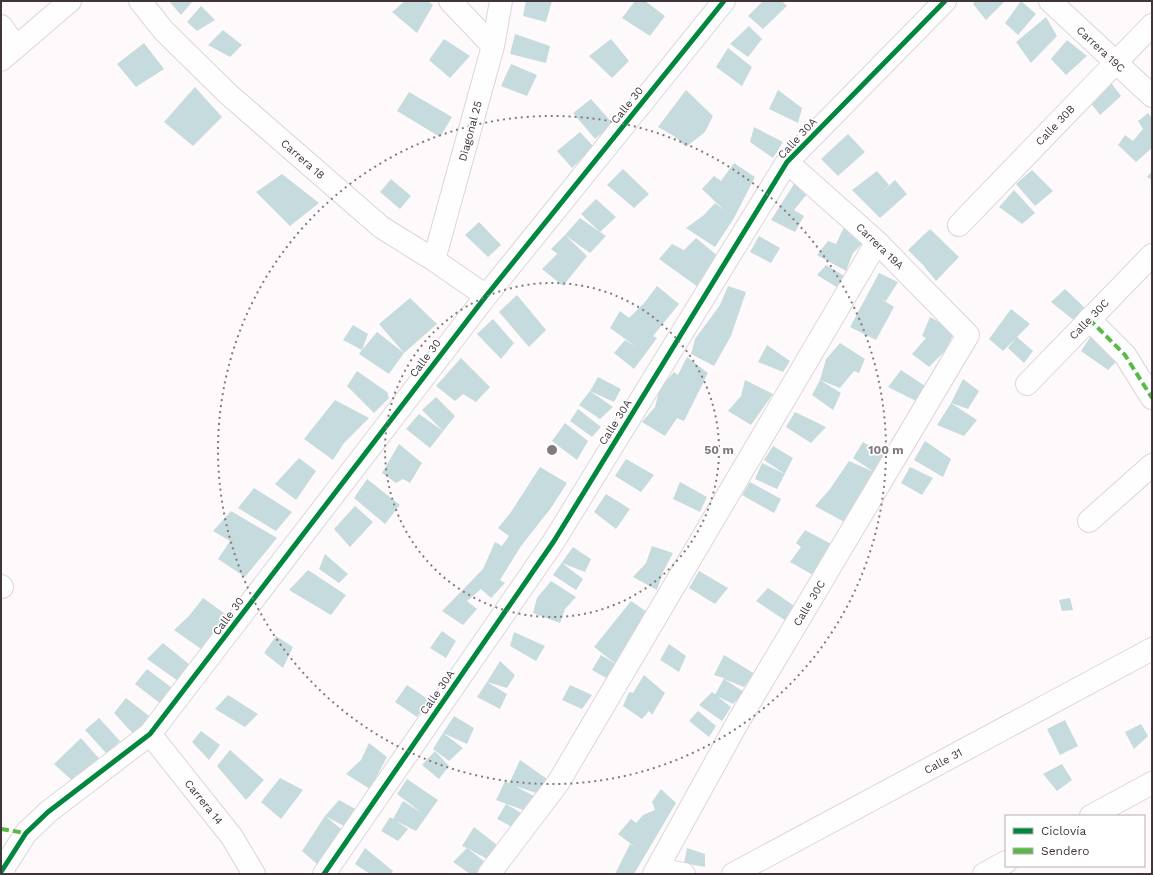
<svg xmlns="http://www.w3.org/2000/svg" width="1153" height="875" font-family="'Work Sans',sans-serif">
<rect width="100%" height="100%" fill="#fefafc"/>
<!-- building -->
<path fill="#c6dbdd" d="M 169,1 L 193,1 L 181,15 Z
M 405,1 L 428,1 L 433,5 L 417,33 L 392,12 Z
M 526,1 L 552,1 L 546,22 L 523,16 Z
M 635,1 L 645,1 L 665,16 L 650,36 L 622,18 Z
M 763,1 L 782,1 L 787,6 L 763,29 L 748,16 Z
M 975,1 L 1005,1 L 986,20 L 973,4 Z
M 1021,1 L 1036,14 L 1018,35 L 1005,23 Z
M 201,6 L 215,20 L 197,31 L 187,22 Z
M 1046,17 L 1057,36 L 1031,63 L 1016,42 Z
M 749,26 L 762,39 L 748,57 L 730,44 Z
M 223,30 L 242,45 L 230,57 L 208,45 Z
M 515,34 L 550,46 L 546,63 L 510,54 Z
M 444,39 L 470,56 L 450,78 L 429,60 Z
M 611,39 L 629,61 L 612,78 L 589,56 Z
M 1067,40 L 1087,56 L 1066,75 L 1051,59 Z
M 144,43 L 164,69 L 136,87 L 117,64 Z
M 728,48 L 752,67 L 742,86 L 716,67 Z
M 511,64 L 537,75 L 527,96 L 501,86 Z
M 1109,80 L 1121,96 L 1100,115 L 1089,101 Z
M 195,87 L 222,117 L 193,146 L 164,122 Z
M 686,90 L 713,116 L 705,132 L 686,147 L 674,136 L 658,127 Z
M 778,90 L 802,108 L 798,123 L 769,109 Z
M 409,92 L 452,117 L 440,137 L 397,111 Z
M 591,99 L 613,124 L 595,139 L 573,113 Z
M 1148,113 L 1152,118 L 1152,148 L 1136,162 L 1118,145 L 1125,135 L 1133,141 L 1143,129 L 1138,121 Z
M 754,127 L 783,142 L 773,158 L 750,142 Z
M 580,132 L 594,147 L 572,168 L 557,151 Z
M 848,134 L 865,152 L 838,176 L 821,159 Z
M 734,163 L 755,177 L 734,218 L 715,247 L 686,228 L 704,215 L 715,203 L 725,211 L 702,189 L 714,176 L 721,181 Z
M 623,169 L 649,194 L 634,208 L 607,185 Z
M 1032,170 L 1053,191 L 1035,206 L 1016,184 Z
M 877,171 L 889,185 L 878,196 L 895,180 L 907,194 L 880,218 L 852,190 Z
M 1152,171 L 1152,180 L 1147,177 Z
M 282,174 L 319,203 L 290,226 L 256,192 Z
M 391,179 L 411,196 L 400,209 L 380,192 Z
M 794,184 L 807,194 L 794,210 L 804,216 L 795,232 L 771,220 Z
M 1014,190 L 1035,213 L 1022,224 L 999,207 Z
M 596,199 L 616,217 L 600,232 L 606,236 L 590,253 L 565,235 L 580,218 L 600,232 L 581,214 Z
M 479,222 L 501,245 L 488,257 L 465,235 Z
M 844,227 L 866,240 L 853,253 L 846,271 L 817,255 L 828,241 L 836,244 Z
M 930,229 L 959,257 L 936,281 L 923,265 L 908,250 Z
M 565,235 L 587,256 L 563,286 L 542,269 L 557,254 L 565,260 L 551,249 Z
M 759,236 L 780,248 L 771,263 L 750,252 Z
M 696,238 L 719,257 L 698,287 L 659,259 L 672,244 L 684,250 Z
M 826,265 L 846,277 L 838,288 L 817,275 Z
M 879,273 L 898,282 L 886,301 L 880,298 L 894,307 L 876,340 L 850,327 Z
M 657,286 L 679,304 L 653,336 L 657,338 L 634,369 L 614,353 L 625,340 L 635,346 L 610,328 L 620,311 L 629,318 L 645,302 Z
M 728,286 L 746,292 L 731,336 L 714,366 L 691,354 L 695,339 L 720,305 Z
M 1065,289 L 1086,309 L 1076,322 L 1051,302 Z
M 517,295 L 546,330 L 529,347 L 499,312 Z
M 410,298 L 437,324 L 404,353 L 389,374 L 359,354 L 362,350 L 343,340 L 353,325 L 368,334 L 362,350 L 377,332 L 404,353 L 379,324 Z
M 1011,309 L 1030,324 L 1017,337 L 1033,351 L 1024,363 L 1008,348 L 1015,339 L 1003,351 L 989,339 Z
M 930,317 L 955,331 L 945,351 L 929,367 L 912,354 L 926,338 L 922,336 Z
M 493,319 L 514,343 L 501,359 L 477,334 Z
M 1095,330 L 1123,355 L 1108,370 L 1081,351 Z
M 840,343 L 865,359 L 859,373 L 854,371 L 840,388 L 820,380 L 841,393 L 833,410 L 812,395 L 820,380 L 826,359 Z
M 767,345 L 790,361 L 783,372 L 758,362 Z
M 687,357 L 708,373 L 684,421 L 677,418 L 665,436 L 642,422 L 655,407 L 660,388 L 674,372 L 678,375 Z
M 461,358 L 490,387 L 476,402 L 463,394 L 455,401 L 436,386 Z
M 901,370 L 925,386 L 916,401 L 888,387 Z
M 357,371 L 387,392 L 389,398 L 374,413 L 347,386 Z
M 598,377 L 621,389 L 614,402 L 590,391 Z
M 963,379 L 979,391 L 968,409 L 951,403 L 977,420 L 964,436 L 937,425 L 951,403 Z
M 745,380 L 773,394 L 751,425 L 728,411 L 741,396 Z
M 590,391 L 613,407 L 600,419 L 579,405 Z
M 436,397 L 455,416 L 430,448 L 406,429 L 419,414 L 443,431 L 422,410 Z
M 335,400 L 369,418 L 344,443 L 333,460 L 304,439 Z
M 578,409 L 601,427 L 592,437 L 570,421 Z
M 795,412 L 826,427 L 811,443 L 786,427 Z
M 565,423 L 588,441 L 577,460 L 552,441 Z
M 925,441 L 951,459 L 943,477 L 914,460 Z
M 863,442 L 885,455 L 874,472 L 853,458 Z
M 399,444 L 422,463 L 410,483 L 403,479 L 396,483 L 382,473 Z
M 773,446 L 793,458 L 777,489 L 755,479 L 762,463 L 785,474 L 764,460 Z
M 299,458 L 316,471 L 296,500 L 275,484 Z
M 626,459 L 654,475 L 641,492 L 615,476 Z
M 849,461 L 874,472 L 862,490 L 846,523 L 815,506 L 830,489 Z
M 540,467 L 567,483 L 551,508 L 521,546 L 500,580 L 505,583 L 491,598 L 481,589 L 467,601 L 477,609 L 463,625 L 442,611 L 483,569 L 495,542 L 502,546 L 509,536 L 498,528 L 511,512 Z
M 910,467 L 933,478 L 922,495 L 901,483 Z
M 367,479 L 400,505 L 385,524 L 354,498 Z
M 680,482 L 707,497 L 700,512 L 673,499 Z
M 750,482 L 781,499 L 774,513 L 742,495 Z
M 254,488 L 292,512 L 276,531 L 238,508 Z
M 606,494 L 630,509 L 616,529 L 594,512 Z
M 355,506 L 373,522 L 350,547 L 334,529 Z
M 231,511 L 277,538 L 245,577 L 218,559 L 230,541 L 213,531 Z
M 805,530 L 833,545 L 813,575 L 790,562 L 801,547 L 796,543 Z
M 652,546 L 673,553 L 663,572 L 657,590 L 633,577 L 646,563 Z
M 573,547 L 591,559 L 585,572 L 562,563 L 583,579 L 576,590 L 553,575 Z
M 325,554 L 348,574 L 339,583 L 319,569 Z
M 308,570 L 346,595 L 331,615 L 289,590 Z
M 699,571 L 728,588 L 715,604 L 689,588 Z
M 551,581 L 576,597 L 565,609 L 560,623 L 533,613 L 537,598 Z
M 768,588 L 796,607 L 786,621 L 756,601 Z
M 203,598 L 231,618 L 204,651 L 174,630 L 189,616 Z
M 1070,598 L 1073,610 L 1062,611 L 1059,600 Z
M 631,601 L 647,612 L 608,679 L 592,670 L 601,655 L 616,664 L 594,647 Z
M 442,631 L 456,641 L 446,658 L 430,648 Z
M 514,632 L 545,646 L 536,661 L 510,646 Z
M 276,636 L 293,647 L 283,668 L 264,653 Z
M 163,643 L 195,669 L 181,683 L 147,659 Z
M 669,644 L 686,656 L 679,672 L 660,660 Z
M 724,655 L 755,674 L 744,687 L 724,679 L 744,692 L 733,704 L 715,695 L 724,678 L 714,675 Z
M 500,661 L 515,675 L 507,688 L 487,682 Z
M 147,669 L 176,691 L 161,704 L 135,684 Z
M 644,675 L 665,693 L 652,715 L 649,711 L 642,719 L 623,706 L 629,692 L 633,693 Z
M 487,682 L 507,694 L 500,709 L 477,697 Z
M 407,685 L 429,700 L 417,717 L 395,702 Z
M 570,685 L 592,695 L 582,709 L 562,700 Z
M 712,692 L 731,707 L 722,721 L 699,705 Z
M 228,695 L 258,714 L 245,727 L 215,709 Z
M 126,698 L 153,719 L 137,738 L 114,713 Z
M 698,711 L 716,726 L 709,737 L 689,721 Z
M 454,716 L 474,728 L 467,744 L 443,733 Z
M 99,718 L 120,741 L 107,754 L 85,730 Z
M 1065,720 L 1078,746 L 1060,755 L 1047,729 Z
M 1141,724 L 1148,736 L 1134,749 L 1125,732 Z
M 201,731 L 220,745 L 209,760 L 192,742 Z
M 443,733 L 463,748 L 449,761 L 433,749 Z
M 81,738 L 103,763 L 77,785 L 54,764 Z
M 369,743 L 387,757 L 370,789 L 346,774 L 361,760 Z
M 230,750 L 264,780 L 246,800 L 217,766 Z
M 435,751 L 449,766 L 439,779 L 422,765 Z
M 520,760 L 547,779 L 539,794 L 509,784 Z
M 1062,764 L 1072,780 L 1057,791 L 1043,774 Z
M 280,778 L 303,790 L 281,819 L 261,802 Z
M 407,779 L 438,800 L 416,831 L 396,821 L 408,829 L 398,841 L 381,831 L 390,817 L 393,819 L 403,801 L 422,813 L 397,794 Z
M 505,781 L 534,796 L 526,811 L 496,800 Z
M 661,789 L 676,803 L 634,874 L 615,874 L 630,844 L 635,847 L 618,834 L 631,819 L 636,823 L 643,815 L 655,810 L 652,802 Z
M 339,800 L 357,810 L 344,826 L 325,816 L 345,832 L 324,870 L 302,851 L 325,816 Z
M 506,804 L 525,815 L 516,829 L 497,819 Z
M 474,827 L 497,845 L 487,859 L 467,848 L 484,861 L 476,874 L 470,874 L 453,862 L 467,848 L 462,846 Z
M 365,848 L 393,871 L 391,874 L 370,874 L 355,864 Z
M 687,848 L 705,854 L 705,867 L 684,863 Z"/>
<g fill="none" stroke-linecap="round" stroke-linejoin="round">
<defs>
<path id="minor" d="M 140,1 L 164,31 L 227,93 L 381,227 L 434,260 L 486,296
M 450,1 L 493,46
M 1050,1 L 1152,96
M 1,26 L 16,47
M 1,60 L 70,1
M 959,225 L 1152,25
M 434,260 L 493,46 L 501,1
M 1089,319 L 1125,355 L 1152,398
M 1027,384 L 1152,255
M 1089,521 L 1152,465
M 1,586 L 2,587
M 150,734 L 232,837 L 254,874
M 1091,816 L 1152,783
M 657,869 L 684,874
M 1,872 L 26,833 L 48,812 L 150,734 L 486,296 L 724,1
M 324,874 L 554,541 L 787,162 L 945,1
M 489,874 L 558,783 L 877,242
M 654,874 L 739,720 L 968,335 L 877,242 L 787,162
M 733,874 L 1152,649
M 984,874 L 1006,862"/>
</defs>
<!-- minor casing -->
<use href="#minor" stroke="#ddd5d9" stroke-width="24"/>
<!-- minor -->
<use href="#minor" stroke="#fffeff" stroke-width="22"/>
<!-- quiet -->
<path stroke="#58b947" stroke-width="4" stroke-dasharray="8 4" stroke-linecap="butt" d="M 1089,319 L 1125,355 L 1152,398
M 1,829 L 26,833"/>
<defs>
<path id="cycleway" d="M 1,872 L 26,833 L 48,812 L 150,734 L 486,296 L 724,1
M 324,874 L 554,541 L 787,162 L 945,1"/>
</defs>
<!-- cycleway casing -->
<use href="#cycleway" stroke="#fff" stroke-width="8"/>
<!-- cycleway -->
<use href="#cycleway" stroke="#00873e" stroke-width="5"/>
</g>
<!-- distance rings -->
<g fill="none" stroke="#827a7f" stroke-width="2" stroke-dasharray="2 4">
<circle cx="552" cy="450" r="167"/>
<circle cx="552" cy="450" r="334"/>
</g>
<g text-anchor="middle" stroke-width="3.5" stroke-linejoin="round" paint-order="stroke">
<!-- street labels -->
<g font-size="11" fill="#40353b" stroke="#fff">
<text transform="translate(1101 49) rotate(43)" y="4">Carrera 19C</text>
<text transform="translate(627 105) rotate(-51)" y="4">Calle 30</text>
<text transform="translate(1055 125) rotate(-46)" y="4">Calle 30B</text>
<text transform="translate(470 131) rotate(-75)" y="4">Diagonal 25</text>
<text transform="translate(797 138) rotate(-47)" y="4">Calle 30A</text>
<text transform="translate(303 159) rotate(41)" y="4">Carrera 18</text>
<text transform="translate(880 246) rotate(44)" y="4">Carrera 19A</text>
<text transform="translate(1089 319) rotate(-46)" y="4">Calle 30C</text>
<text transform="translate(425 358) rotate(-53)" y="4">Calle 30</text>
<text transform="translate(615 422) rotate(-58)" y="4">Calle 30A</text>
<text transform="translate(809 603) rotate(-59)" y="4">Calle 30C</text>
<text transform="translate(228 616) rotate(-53)" y="4">Calle 30</text>
<text transform="translate(437 692) rotate(-55)" y="4">Calle 30A</text>
<text transform="translate(943 761) rotate(-28)" y="4">Calle 31</text>
<text transform="translate(204 802) rotate(51)" y="4">Carrera 14</text>
</g>
</g>
<circle cx="552" cy="450" r="6" fill="#827a7f" stroke="#fff" stroke-width="2"/>
<g font-size="12" text-anchor="middle" font-weight="bold" fill="#827a7f" stroke="#fff" stroke-width="3.5" stroke-linejoin="round" paint-order="stroke">
<text x="719" y="454">50 m</text>
<text x="886" y="454">100 m</text>
</g>
<!-- border -->
<rect width="1153" height="875" fill="none" stroke="#40353b" stroke-width="4"/>
<!-- legend -->
<rect x="1005" y="815" width="140" height="52" fill="#ffffff" stroke="#b3aeb1"/>
<rect x="1013" y="828" width="20" height="6" fill="#00873e" stroke="#b3aeb1"/>
<text x="1041" y="835" font-size="12" fill="#40353b">Ciclovía</text>
<rect x="1013" y="848" width="20" height="6" fill="#58b947" stroke="#b3aeb1"/>
<text x="1041" y="855" font-size="12" fill="#40353b">Sendero</text>
</svg>
